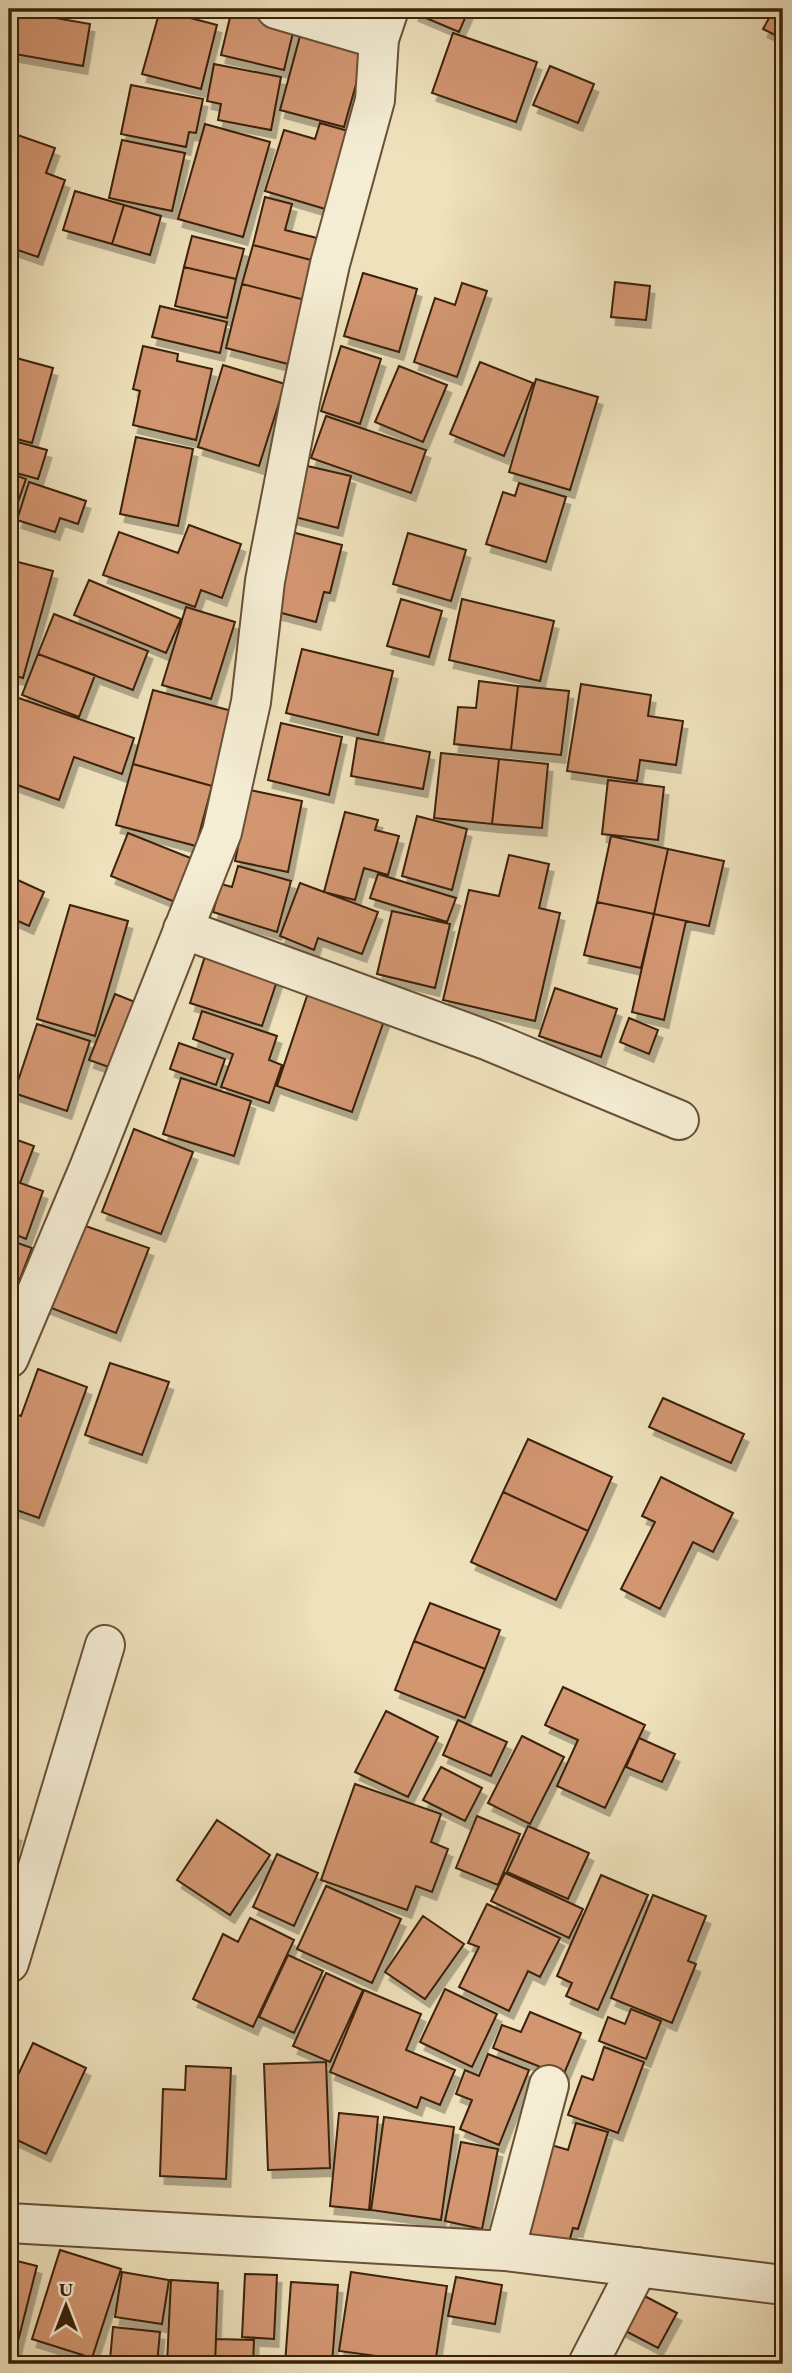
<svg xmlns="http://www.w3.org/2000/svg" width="792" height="2373" font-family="'EB Garamond',serif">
<defs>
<filter id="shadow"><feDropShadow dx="4.5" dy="8" stdDeviation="0" flood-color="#0004"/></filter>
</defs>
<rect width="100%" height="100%" fill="#eee1bb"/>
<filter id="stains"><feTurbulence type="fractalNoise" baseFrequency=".00286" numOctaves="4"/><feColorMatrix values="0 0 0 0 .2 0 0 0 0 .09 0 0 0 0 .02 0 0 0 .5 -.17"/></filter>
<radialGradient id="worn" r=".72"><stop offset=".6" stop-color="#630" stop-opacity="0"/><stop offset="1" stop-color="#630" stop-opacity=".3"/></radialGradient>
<!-- building -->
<path fill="#d29671" stroke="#3b2009" stroke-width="2" filter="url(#shadow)" d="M 232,9 L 248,9 L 296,20 L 284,70 L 221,55 Z
M 416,9 L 469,9 L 459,32 L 414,13 Z
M 774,9 L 783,9 L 783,39 L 763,29 Z
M 10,10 L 90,24 L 83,66 L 9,53 Z
M 160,10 L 217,25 L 201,89 L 142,74 Z
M 303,25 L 368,42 L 344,127 L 280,110 Z
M 453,33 L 537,62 L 516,122 L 432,93 Z
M 214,64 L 281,77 L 271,130 L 218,120 L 221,104 L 207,101 Z
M 550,66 L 594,84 L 578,123 L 533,105 Z
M 131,85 L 203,99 L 196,133 L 189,132 L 186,147 L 121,134 Z
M 320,123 L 348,131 L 335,212 L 265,191 L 284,130 L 315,139 Z
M 205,124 L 270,142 L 243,237 L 178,219 Z
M 9,132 L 55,148 L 46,173 L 65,180 L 38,257 L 9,247 Z
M 122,140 L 185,153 L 172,211 L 109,198 Z
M 75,191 L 124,205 L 112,244 L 63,230 Z
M 265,197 L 292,204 L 285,230 L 321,239 L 315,261 L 253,245 Z
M 124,205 L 161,216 L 150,255 L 112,244 Z
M 192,236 L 244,249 L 236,279 L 184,267 Z
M 253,245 L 315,261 L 305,300 L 242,284 Z
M 184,267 L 236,279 L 227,318 L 175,306 Z
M 363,273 L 417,289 L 399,352 L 344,336 Z
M 615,282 L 650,286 L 646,320 L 611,317 Z
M 462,283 L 487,291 L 457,377 L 414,362 L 435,298 L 455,305 Z
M 242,284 L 305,300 L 288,364 L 226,348 Z
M 160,306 L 227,322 L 220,353 L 152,337 Z
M 143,346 L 178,354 L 177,361 L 212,369 L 196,440 L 133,425 L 140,391 L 133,389 Z
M 341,346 L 381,359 L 360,424 L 321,411 Z
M 9,356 L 53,368 L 32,443 L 9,437 Z
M 480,362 L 533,383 L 504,456 L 450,434 Z
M 223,365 L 285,384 L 259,466 L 198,447 Z
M 399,366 L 447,385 L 423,442 L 375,422 Z
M 536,379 L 598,397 L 570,490 L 509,472 Z
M 326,416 L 426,450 L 411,493 L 311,458 Z
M 136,437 L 193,449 L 178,526 L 120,514 Z
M 10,440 L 47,450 L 38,479 L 9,471 Z
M 303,465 L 351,476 L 338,528 L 291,516 Z
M 9,473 L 26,479 L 9,528 Z
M 29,482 L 86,501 L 78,524 L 60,518 L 55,532 L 17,520 Z
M 519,483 L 566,497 L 546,562 L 486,544 L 503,492 L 515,496 Z
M 189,525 L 241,544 L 222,598 L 201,590 L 195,607 L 103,575 L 119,532 L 178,553 Z
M 284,530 L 342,545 L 330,593 L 324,592 L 316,622 L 274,611 Z
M 408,533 L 466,550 L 451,601 L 393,584 Z
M 14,561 L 53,571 L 23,678 L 9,674 L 9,582 Z
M 89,580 L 181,619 L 166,653 L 74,615 Z
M 401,599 L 442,611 L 429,657 L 387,646 Z
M 462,599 L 554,621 L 540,681 L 449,660 Z
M 186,607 L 235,622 L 211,699 L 162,685 Z
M 54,614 L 148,651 L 133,690 L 38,654 Z
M 302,649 L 393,671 L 378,735 L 286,713 Z
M 38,654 L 95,675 L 79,717 L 22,695 Z
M 479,681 L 518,686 L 511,750 L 454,744 L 458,707 L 476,708 Z
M 581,684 L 651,695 L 648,716 L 683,721 L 676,765 L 640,760 L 637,781 L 567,771 Z
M 518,686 L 569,691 L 561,755 L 511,750 Z
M 153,690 L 232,711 L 212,786 L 133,764 Z
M 10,695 L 134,738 L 122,774 L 74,757 L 59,800 L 9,782 Z
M 281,723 L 342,737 L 329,795 L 268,780 Z
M 357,738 L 430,752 L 423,789 L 351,776 Z
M 441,753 L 499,759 L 492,824 L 434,818 Z
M 499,759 L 548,764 L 542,828 L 492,824 Z
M 133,764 L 212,786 L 196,846 L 116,825 Z
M 608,780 L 664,787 L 658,840 L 602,834 Z
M 250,790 L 302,801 L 288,872 L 235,861 Z
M 345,812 L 378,820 L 375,830 L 399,836 L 388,875 L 364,868 L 355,900 L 324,892 Z
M 417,816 L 467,829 L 452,890 L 402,876 Z
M 128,833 L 193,859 L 175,902 L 111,876 Z
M 611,836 L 668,849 L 654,914 L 597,902 Z
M 668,849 L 724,861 L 709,926 L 654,914 Z
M 509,855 L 549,864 L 539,908 L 560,913 L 535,1021 L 443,1000 L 469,890 L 499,896 Z
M 238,866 L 291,881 L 277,932 L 213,912 L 221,884 L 232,887 Z
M 378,874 L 456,898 L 447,922 L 370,898 Z
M 9,876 L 44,892 L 29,926 L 9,917 Z
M 300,883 L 378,912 L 362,954 L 318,938 L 314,950 L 280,936 Z
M 597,902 L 654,914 L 641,968 L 584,955 Z
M 70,905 L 128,921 L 95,1036 L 37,1019 Z
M 392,911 L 450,924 L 435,988 L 377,974 Z
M 654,914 L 686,921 L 664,1020 L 632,1012 Z
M 207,950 L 280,972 L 262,1026 L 190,1003 Z
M 555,988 L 617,1009 L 601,1057 L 539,1036 Z
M 309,990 L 386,1015 L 352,1112 L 277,1086 Z
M 115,994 L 145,1006 L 120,1071 L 89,1060 Z
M 202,1011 L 277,1036 L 269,1060 L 282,1065 L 269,1103 L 221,1087 L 233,1054 L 193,1039 Z
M 629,1018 L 658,1030 L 649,1054 L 620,1042 Z
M 37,1024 L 90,1041 L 67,1111 L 14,1093 Z
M 179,1043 L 225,1059 L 216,1085 L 170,1069 Z
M 181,1078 L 251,1101 L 234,1156 L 163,1134 Z
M 134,1129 L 193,1152 L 161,1234 L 102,1212 Z
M 9,1137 L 34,1146 L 20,1183 L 43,1191 L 26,1239 L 9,1232 Z
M 74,1222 L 149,1248 L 116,1333 L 41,1304 Z
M 9,1240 L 32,1248 L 11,1302 L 9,1302 Z
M 110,1363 L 169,1382 L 142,1455 L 85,1435 Z
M 38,1369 L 87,1387 L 39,1518 L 14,1509 L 13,1514 L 9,1513 L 9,1412 L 21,1416 Z
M 663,1398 L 744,1434 L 731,1463 L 649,1427 Z
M 528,1439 L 612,1477 L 588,1531 L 503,1492 Z
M 661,1477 L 733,1513 L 713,1552 L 693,1542 L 660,1609 L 621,1589 L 655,1522 L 642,1516 Z
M 503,1492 L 588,1531 L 556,1600 L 471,1562 Z
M 430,1603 L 500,1630 L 485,1669 L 414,1641 Z
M 414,1641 L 485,1669 L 465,1718 L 395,1690 Z
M 563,1687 L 645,1725 L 605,1808 L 557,1786 L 578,1740 L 545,1725 Z
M 386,1711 L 438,1737 L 408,1797 L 355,1772 Z
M 458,1720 L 507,1742 L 491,1776 L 443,1755 Z
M 522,1736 L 564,1757 L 530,1824 L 488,1803 Z
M 639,1738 L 675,1754 L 662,1782 L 626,1767 Z
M 441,1767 L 482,1788 L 465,1821 L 423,1800 Z
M 355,1784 L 441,1814 L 431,1842 L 448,1849 L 432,1892 L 416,1886 L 407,1910 L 321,1880 Z
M 477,1816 L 520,1834 L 498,1885 L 456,1868 Z
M 217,1820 L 270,1855 L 230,1915 L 177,1880 Z
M 528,1826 L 589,1853 L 568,1899 L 507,1872 Z
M 9,1831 L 17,1833 L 9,1861 Z
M 277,1854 L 318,1873 L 294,1926 L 253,1907 Z
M 505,1873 L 583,1909 L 569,1938 L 491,1901 Z
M 601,1875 L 648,1895 L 598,2010 L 566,1996 L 572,1983 L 557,1976 Z
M 326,1886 L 401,1919 L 372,1983 L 297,1949 Z
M 653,1895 L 706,1916 L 688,1961 L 696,1964 L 672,2023 L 611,1998 Z
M 487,1904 L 560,1938 L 540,1977 L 528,1971 L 509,2011 L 459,1987 L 479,1947 L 468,1943 Z
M 423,1916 L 464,1944 L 425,1999 L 385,1972 Z
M 250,1918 L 294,1940 L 253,2027 L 193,1999 L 223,1934 L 238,1942 Z
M 288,1955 L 323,1971 L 294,2033 L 259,2017 Z
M 326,1973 L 363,1990 L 330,2062 L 293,2046 Z
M 445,1989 L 497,2014 L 472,2067 L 420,2042 Z
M 364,1990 L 421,2014 L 406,2050 L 455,2070 L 440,2105 L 421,2097 L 417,2108 L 330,2072 Z
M 631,2009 L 661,2021 L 646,2059 L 599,2041 L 608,2017 L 625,2024 Z
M 530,2012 L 581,2033 L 563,2076 L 493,2048 L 502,2025 L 521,2032 Z
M 33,2043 L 86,2068 L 46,2154 L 9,2136 L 9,2094 Z
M 604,2047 L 644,2062 L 618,2133 L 568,2115 L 582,2076 L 593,2080 Z
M 488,2054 L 529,2070 L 499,2145 L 460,2129 L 472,2100 L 456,2094 L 465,2070 L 479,2076 Z
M 326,2062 L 330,2168 L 268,2170 L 264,2064 Z
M 186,2066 L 231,2068 L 226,2179 L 160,2176 L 163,2089 L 185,2090 Z
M 339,2113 L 378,2117 L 369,2210 L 330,2206 Z
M 384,2117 L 454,2127 L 441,2220 L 371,2210 Z
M 576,2123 L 608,2132 L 578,2229 L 573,2228 L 566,2253 L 519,2238 L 548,2144 L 568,2150 Z
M 461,2142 L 498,2149 L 482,2229 L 445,2221 Z
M 60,2250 L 121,2269 L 92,2358 L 32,2339 Z
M 9,2259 L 37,2266 L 15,2353 L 9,2351 Z
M 122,2272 L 169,2280 L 162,2324 L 115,2317 Z
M 351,2272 L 447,2286 L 435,2364 L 339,2351 Z
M 245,2274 L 277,2275 L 274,2339 L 242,2337 Z
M 456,2277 L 502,2285 L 495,2324 L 448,2316 Z
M 171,2280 L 218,2283 L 215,2364 L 167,2364 Z
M 291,2282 L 338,2285 L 332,2364 L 285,2364 Z
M 637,2292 L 677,2313 L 658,2348 L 618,2327 Z
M 113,2327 L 160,2332 L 157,2364 L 125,2364 L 110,2360 Z
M 216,2339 L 254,2340 L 253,2364 L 215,2364 Z"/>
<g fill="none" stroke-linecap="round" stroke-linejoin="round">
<defs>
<path id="minor" d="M 276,9 L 379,39
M 183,929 L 489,1041 L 679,1120
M 9,1358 L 89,1168 L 222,832 L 251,702 L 265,581 L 300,401 L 330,264 L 375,100 L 379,39 L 389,9
M 9,1963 L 105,1645
M 9,2223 L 505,2251 L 783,2285
M 505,2251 L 549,2085
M 588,2364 L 638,2267"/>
</defs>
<!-- minor casing -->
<use href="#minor" stroke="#685036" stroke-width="42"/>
<!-- minor -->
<use href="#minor" stroke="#f4ecd3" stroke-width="38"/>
</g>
<!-- margin -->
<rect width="792" height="2373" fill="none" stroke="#eee1bb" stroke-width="35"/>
<rect x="10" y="10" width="771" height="2352" fill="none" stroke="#3b2009" stroke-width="3.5"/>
<rect x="18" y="18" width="757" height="2338" fill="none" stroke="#3b2009" stroke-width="2"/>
<!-- north arrow -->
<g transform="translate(66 2306)" stroke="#f4ecd3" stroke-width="5" paint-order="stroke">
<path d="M0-5L12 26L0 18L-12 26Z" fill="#3b2009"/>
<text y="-10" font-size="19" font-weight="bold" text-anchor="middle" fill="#3b2009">U</text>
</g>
<rect width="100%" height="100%" filter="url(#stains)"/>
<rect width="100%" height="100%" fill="url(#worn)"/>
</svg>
